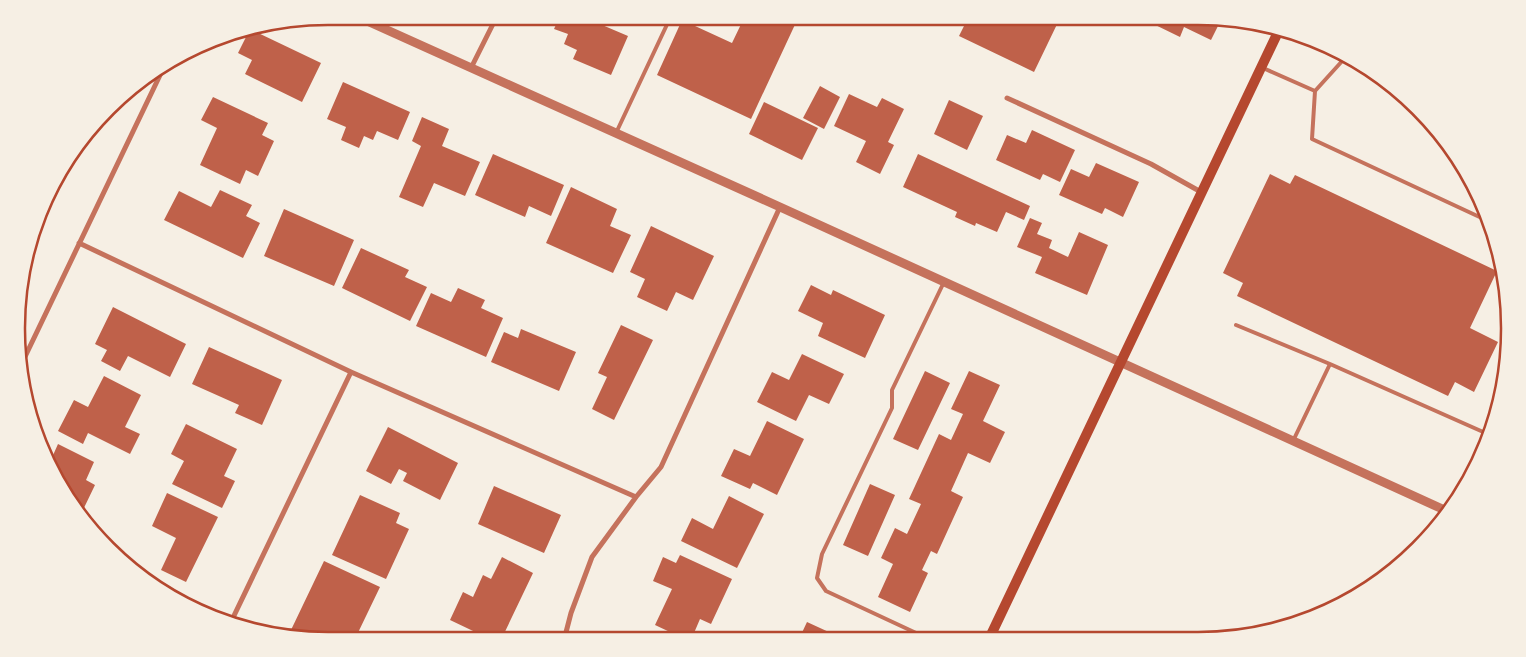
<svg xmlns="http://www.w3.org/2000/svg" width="1526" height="657" font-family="'Golos Text',sans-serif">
<rect width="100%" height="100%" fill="#f6efe4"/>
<!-- building -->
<path fill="#bf614a" d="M 560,16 L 581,16 L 628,36 L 611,75 L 573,59 L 577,50 L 564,44 L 568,34 L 554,29 Z
M 745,16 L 799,16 L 751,119 L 657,75 L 682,20 L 732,43 Z
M 969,16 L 993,16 L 997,18 L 997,16 L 1013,16 L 1032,25 L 1036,16 L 1061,16 L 1034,72 L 959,36 Z
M 1091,16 L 1115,16 L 1110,25 Z
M 1142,16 L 1198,16 L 1221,20 L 1211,40 L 1184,27 L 1180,37 L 1141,18 Z
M 250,29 L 321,63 L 302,102 L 245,74 L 252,60 L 238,53 Z
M 343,82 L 410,112 L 398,140 L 377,131 L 373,140 L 364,136 L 359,148 L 341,140 L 346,127 L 327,119 Z
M 820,86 L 840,97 L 824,129 L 803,118 Z
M 849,94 L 877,107 L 882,98 L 904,109 L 888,142 L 894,145 L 880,174 L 856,162 L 866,141 L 834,126 Z
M 213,97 L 268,123 L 262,135 L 274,141 L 258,176 L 246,170 L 240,184 L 200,165 L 217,128 L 201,120 Z
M 949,100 L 983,116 L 967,150 L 934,134 Z
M 764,102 L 818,128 L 802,160 L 749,134 Z
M 422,117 L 449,129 L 442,146 L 480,162 L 465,196 L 434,183 L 423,207 L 399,197 L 421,146 L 412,141 Z
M 1032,130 L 1075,150 L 1060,182 L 1043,174 L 1040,180 L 996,160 L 1007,135 L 1026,143 Z
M 493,154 L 564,185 L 551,216 L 529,206 L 525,217 L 475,195 Z
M 918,154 L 1030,206 L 1024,220 L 1006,212 L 997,232 L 976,223 L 975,226 L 955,217 L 957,212 L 903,187 Z
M 1096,163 L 1139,182 L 1123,217 L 1105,208 L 1102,214 L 1059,195 L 1071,169 L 1089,177 Z
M 1270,174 L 1290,184 L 1295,175 L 1497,271 L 1470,328 L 1498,342 L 1474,392 L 1455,382 L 1448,396 L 1237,296 L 1243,283 L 1223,273 Z
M 571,187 L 617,209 L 610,226 L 631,235 L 613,273 L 546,243 Z
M 220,190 L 252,205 L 246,216 L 260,223 L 243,258 L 164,220 L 179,191 L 211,207 Z
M 284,209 L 354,240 L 334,286 L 264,256 Z
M 1030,218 L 1042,223 L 1037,234 L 1052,240 L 1049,248 L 1068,257 L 1079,232 L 1108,245 L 1087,295 L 1035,273 L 1042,257 L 1017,247 Z
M 651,226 L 714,256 L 693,300 L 676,292 L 667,311 L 637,297 L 645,279 L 630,272 Z
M 361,248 L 409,270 L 405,277 L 427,287 L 410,321 L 342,288 Z
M 811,285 L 831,295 L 833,290 L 885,315 L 865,358 L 818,336 L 823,323 L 798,311 Z
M 458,288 L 485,300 L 481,308 L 503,318 L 486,357 L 416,326 L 431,293 L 451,302 Z
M 113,307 L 186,344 L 170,377 L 128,356 L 120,371 L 101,361 L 107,350 L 95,344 Z
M 621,325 L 653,340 L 614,420 L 592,409 L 607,377 L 598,373 Z
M 521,329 L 576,352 L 559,391 L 491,362 L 504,332 L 518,338 Z
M 209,347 L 282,380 L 262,425 L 235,413 L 239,405 L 192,384 Z
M 802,354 L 844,374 L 829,404 L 809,395 L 796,421 L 757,402 L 772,372 L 789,380 Z
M 925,371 L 950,383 L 918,450 L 893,439 Z
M 969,371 L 1000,385 L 983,421 L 1005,432 L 990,463 L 968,453 L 951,491 L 963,497 L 937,554 L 931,551 L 922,570 L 928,573 L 910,612 L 878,597 L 893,564 L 881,558 L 895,528 L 907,534 L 921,504 L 909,499 L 939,434 L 951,440 L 963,414 L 951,409 Z
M 104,376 L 141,395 L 125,427 L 140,434 L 130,454 L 88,433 L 83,444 L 58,431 L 74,400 L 88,407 Z
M 767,421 L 804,439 L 777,495 L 753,483 L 750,489 L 721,476 L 734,449 L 750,456 Z
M 186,424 L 237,449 L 224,476 L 235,481 L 222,508 L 172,484 L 184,461 L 171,454 Z
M 388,427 L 458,463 L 440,500 L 403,481 L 407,473 L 399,469 L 391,484 L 366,471 Z
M 58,444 L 94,462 L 86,480 L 95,485 L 82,512 L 58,485 L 50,462 Z
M 870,484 L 895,495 L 868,556 L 843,545 Z
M 494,486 L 561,515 L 544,553 L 478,524 Z
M 167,493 L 218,517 L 186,582 L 161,570 L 176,538 L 152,526 Z
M 360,495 L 400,513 L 396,523 L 409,529 L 386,579 L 332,555 Z
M 729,496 L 764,514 L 737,568 L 681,541 L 692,518 L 713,529 Z
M 680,555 L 732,579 L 711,624 L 700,619 L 691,640 L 687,640 L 655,625 L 672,589 L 653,581 L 663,557 L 676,563 Z
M 502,557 L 533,573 L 501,640 L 492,640 L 450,620 L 463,592 L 473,597 L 483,575 L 491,579 Z
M 324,561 L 380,587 L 354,641 L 341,641 L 322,632 L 319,639 L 304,637 L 291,630 Z
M 159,586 L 178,595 L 177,597 L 159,587 Z
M 807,622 L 844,639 L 799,639 Z
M 450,633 L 469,640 L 447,640 Z"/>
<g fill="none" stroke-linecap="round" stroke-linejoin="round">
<!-- service -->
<path stroke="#c5725c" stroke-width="4" d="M 1263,68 L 1315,91 L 1344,59
M 1315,91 L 1312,139 L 1486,220
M 616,133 L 671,16
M 1236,325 L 1330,364 L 1490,435
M 1293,441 L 1330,364
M 929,639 L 826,591 L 817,578 L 822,554 L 892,408 L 892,390 L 944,282"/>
<!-- minor -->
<path stroke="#c5725c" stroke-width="5" d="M 471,68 L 497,16
M 1007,98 L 1151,164 L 1201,192
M 79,243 L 351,372 L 636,497
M 22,363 L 162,71
M 230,624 L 351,372
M 564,640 L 571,613 L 592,557 L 636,497 L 661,467 L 780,207"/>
<!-- tertiary -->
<path stroke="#c5725c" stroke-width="9" d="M 356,16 L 780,207 L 1449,512"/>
<!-- secondary -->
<path stroke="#b5482f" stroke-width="10" d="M 989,639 L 1279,30"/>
</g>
<!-- crop -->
<path d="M0 0H1526V657H0ZM328 25H1198A303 303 0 0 1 1501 328V329A303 303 0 0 1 1198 632H328A303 303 0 0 1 25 329V328A303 303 0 0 1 328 25Z" fill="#f6efe4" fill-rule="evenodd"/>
<path fill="none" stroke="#b5482f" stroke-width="2.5" d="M328 25H1198A303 303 0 0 1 1501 328V329A303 303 0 0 1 1198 632H328A303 303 0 0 1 25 329V328A303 303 0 0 1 328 25Z"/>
</svg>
